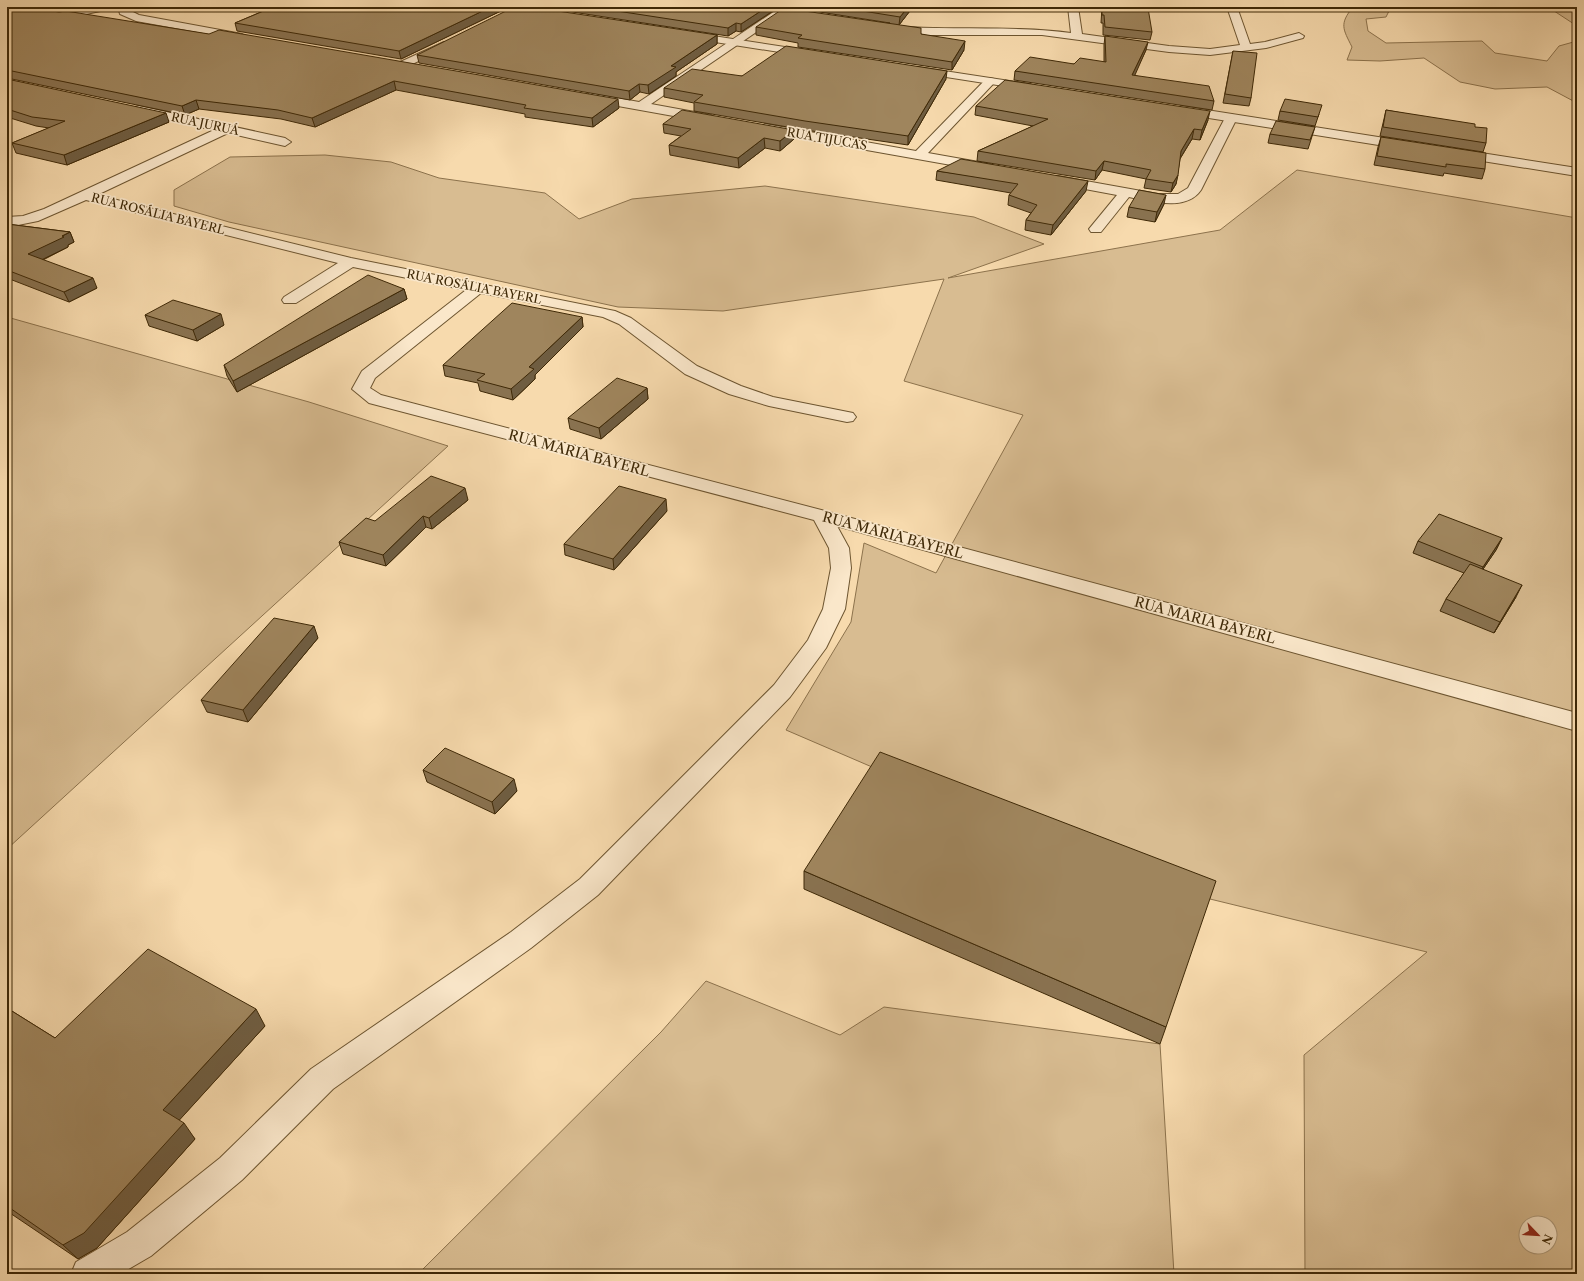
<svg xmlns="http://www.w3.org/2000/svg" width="1584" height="1281" font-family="'Libre Caslon Text',serif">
<rect width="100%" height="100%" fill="#f7daad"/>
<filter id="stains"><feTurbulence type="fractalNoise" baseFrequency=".005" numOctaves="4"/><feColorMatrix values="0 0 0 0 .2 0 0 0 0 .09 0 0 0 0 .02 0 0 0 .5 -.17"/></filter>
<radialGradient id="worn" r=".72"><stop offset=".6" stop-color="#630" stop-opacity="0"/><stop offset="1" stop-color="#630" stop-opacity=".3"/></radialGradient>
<!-- green -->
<path fill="#d8bc91" stroke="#8c724c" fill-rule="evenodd" d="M 1353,7 L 1387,7 L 1389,11 L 1386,17 L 1366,19 L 1368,31 L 1386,43 L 1482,41 L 1495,53 L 1547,61 L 1559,46 L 1577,41 L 1577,103 L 1547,87 L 1495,89 L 1460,82 L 1424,58 L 1380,61 L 1347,60 L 1352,47 C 1343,29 1339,24 1353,7 Z
M 1548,7 L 1577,7 L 1577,26 Z
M 325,155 L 391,162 L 439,178 L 545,193 L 579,219 L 632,199 L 765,186 L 974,217 L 1044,244 L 948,278 L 1220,230 L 1297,170 L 1577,218 L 1577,1274 L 1305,1274 L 1304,1055 L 1427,952 L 1210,899 L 879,770 L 786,730 L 851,622 L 864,543 L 936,573 L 1023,415 L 904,381 L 944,279 L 723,311 L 618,307 L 229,222 L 174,206 L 174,190 L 230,157 ZM 1526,1223 L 1550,1223 L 1550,1247 L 1526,1247 Z
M 7,317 L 309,402 L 448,446 L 7,849 Z
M 706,981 L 840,1035 L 884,1007 L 1160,1044 L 1174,1274 L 418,1274 L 661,1032 Z"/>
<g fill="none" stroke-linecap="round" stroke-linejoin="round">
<defs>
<path id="minor" d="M 7,7 L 27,7 L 62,13 L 94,7 L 111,7 L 110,9 L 62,19 L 9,10 Z
M 118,7 L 128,7 L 129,10 L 139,15 L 242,34 L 247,37 L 242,40 L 136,21 L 120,14 Z
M 781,7 L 793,7 L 651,104 L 711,115 L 713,118 L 711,121 L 707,122 L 590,101 L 584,97 L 590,93 L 639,102 Z
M 1068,7 L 1078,7 L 1082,34 L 1169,46 L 1210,49 L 1240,45 L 1227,7 L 1237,7 L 1250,44 L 1265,42 L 1299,33 L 1304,36 L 1303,38 L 1266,48 L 1210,55 L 1169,52 L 1042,35 L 927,35 L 890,32 L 885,29 L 890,26 C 950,31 1011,25 1071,33 Z
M 444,42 L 449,45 L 448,47 L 406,67 L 398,67 L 396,65 L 398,63 Z
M 990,78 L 994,79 L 996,81 L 994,83 L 928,153 L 990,164 L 992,167 L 985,171 L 765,132 L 759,128 L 765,124 L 916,151 L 986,79 Z
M 139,106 L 285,138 L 291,142 L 285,146 L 228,133 L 97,195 L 351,258 L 615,311 L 631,318 L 697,366 L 741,386 L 773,397 L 853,413 L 856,417 L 853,421 L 847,422 L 769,406 L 729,394 L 685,374 L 619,324 L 603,317 L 481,293 L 375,378 L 370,388 L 381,395 L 829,512 L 1577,713 L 1577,731 L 837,526 L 849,548 L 851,568 L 845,609 L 826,648 L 790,697 L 598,895 L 531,948 L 333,1089 L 242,1180 L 151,1256 L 120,1274 L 71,1274 L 76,1262 L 127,1232 L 220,1158 L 311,1069 L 511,932 L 580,879 L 774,685 L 808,640 L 823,609 L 831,568 L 829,548 L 814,520 L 369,403 L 352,389 L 362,371 L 466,290 L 353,267 L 296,303 L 284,303 L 282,300 L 284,297 L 338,263 L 86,200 L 38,221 L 18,225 L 7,225 L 7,217 L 23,216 L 44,209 L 214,130 L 135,113 L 133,110 L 135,107 Z
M 1231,114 L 1237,118 L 1201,190 C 1186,212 1150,201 1129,197 L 1101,232 L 1091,232 L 1089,229 L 1117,195 L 1058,184 L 1053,183 L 1051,180 L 1053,177 L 1058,176 L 1158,194 L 1178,194 L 1188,188 L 1225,118 Z"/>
<path id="tertiary" d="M 687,32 L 811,51 L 816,54 L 811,57 L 683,37 L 682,35 L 683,33 Z
M 918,67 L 1030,84 L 1036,87 L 1030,90 L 914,72 L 912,70 L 914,68 Z
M 1181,106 L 1410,142 L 1416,146 L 1410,150 L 1177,113 L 1175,110 Z
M 1456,149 L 1577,168 L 1577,176 L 1451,156 L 1450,153 Z"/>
</defs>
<!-- minor casing -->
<use href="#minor" stroke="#6d5530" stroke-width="2"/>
<!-- tertiary casing -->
<use href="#tertiary" stroke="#6d5530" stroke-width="2"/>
<!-- minor -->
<use href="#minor" fill="#fae7ca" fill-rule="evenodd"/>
<!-- tertiary -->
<use href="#tertiary" fill="#fae7ca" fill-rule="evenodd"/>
</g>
<!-- wall -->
<path fill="#897250" stroke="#3f2907" d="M 7,7 L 619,108 L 593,127 L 525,117 L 525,114 L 396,90 L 315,127 L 281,119 L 199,109 L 185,115 L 7,78 Z
M 36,7 L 86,7 L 62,11 Z
M 273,7 L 505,7 L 505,9 L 401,59 L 237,31 L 235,23 Z
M 540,7 L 779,7 L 741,32 L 736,31 L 728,36 Z
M 794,7 L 913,7 L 899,25 L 921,34 L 964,50 L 952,70 L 798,47 L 798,43 L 756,35 L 756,27 L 890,23 L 794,8 Z
M 1102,7 L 1128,7 L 1152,32 L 1150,40 L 1103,35 L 1103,23 L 1101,23 Z
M 717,35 L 717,44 L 676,72 L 676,76 L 649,94 L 640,92 L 630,100 L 419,63 L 417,55 Z
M 1105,36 L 1146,50 L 1134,75 L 1214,101 L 1212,110 L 1014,80 L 1015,71 L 1074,64 L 1104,62 L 1104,45 Z
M 1233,51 L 1251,98 L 1249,106 L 1223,103 Z
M 742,76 L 946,79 L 908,145 L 805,130 L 694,111 L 694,103 L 664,97 L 664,88 Z
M 7,79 L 169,122 L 67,165 L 16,153 L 12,143 L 49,128 L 36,126 L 7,117 Z
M 976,106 L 1208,120 L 1200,140 L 1192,139 L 1180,159 L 1176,184 L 1171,192 L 1144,188 L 1146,179 L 1102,170 L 1095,180 L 977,161 L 978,151 L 1033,126 L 975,115 Z
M 1386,110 L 1475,127 L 1486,143 L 1483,152 L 1380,136 L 1384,119 Z
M 1280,111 L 1319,114 L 1315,126 L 1278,120 Z
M 663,124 L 794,130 L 794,139 L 780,151 L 765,148 L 739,168 L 670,155 L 669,145 L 681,136 L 664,133 Z
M 1315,127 L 1308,149 L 1268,143 L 1270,134 Z
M 1381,137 L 1485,169 L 1482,179 L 1444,173 L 1443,176 L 1374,165 L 1378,147 Z
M 937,171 L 1086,191 L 1051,235 L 1025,230 L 1026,220 L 1031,213 L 1008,205 L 1009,195 L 1011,193 L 936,180 Z
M 1164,204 L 1155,222 L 1127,217 L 1129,207 Z
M 7,224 L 70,232 L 74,242 L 68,245 L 68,247 L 43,260 L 97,288 L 69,302 L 7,278 Z
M 404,289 L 407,299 L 237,392 L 227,376 L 224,365 Z
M 145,315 L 224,325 L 197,341 L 149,326 Z
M 582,317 L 583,327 L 535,375 L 535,379 L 513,400 L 480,391 L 478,383 L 445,376 L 443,365 Z
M 647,388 L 648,399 L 601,439 L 570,429 L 568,418 Z
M 468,500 L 432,529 L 426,527 L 386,566 L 343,554 L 339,542 L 375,521 Z
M 667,511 L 614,570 L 565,555 L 564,544 Z
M 1502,538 L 1496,550 L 1483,569 L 1516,597 L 1494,633 L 1440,611 L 1446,599 L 1464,573 L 1413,553 L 1418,541 Z
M 318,638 L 248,722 L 207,712 L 201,700 Z
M 423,770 L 517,791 L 495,814 L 427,782 Z
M 804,871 L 1166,1027 L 1160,1044 L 804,889 Z
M 7,1008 L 55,1038 L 265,1026 L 179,1120 L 195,1139 L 97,1248 L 78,1259 L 7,1211 Z"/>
<!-- shaded-wall -->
<path fill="#6f5d41" stroke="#3f2907" d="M 60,7 L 86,7 L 62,11 Z
M 491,7 L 505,7 L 505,9 L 401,59 L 399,51 Z
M 767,7 L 779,7 L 741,32 L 741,24 Z
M 908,7 L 913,7 L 899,25 L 900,17 Z
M 736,23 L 736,31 L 728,36 L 728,28 Z
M 717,35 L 717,44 L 676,72 L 676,76 L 649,94 L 648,85 L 671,66 Z
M 965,41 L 964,50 L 952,70 L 952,62 Z
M 1148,42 L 1146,50 L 1131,84 L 1132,75 Z
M 947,71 L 946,79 L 908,145 L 908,136 Z
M 394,81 L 396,90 L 315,127 L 312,118 Z
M 639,84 L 640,92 L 630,100 L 629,91 Z
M 618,99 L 619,108 L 593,127 L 592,118 Z
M 196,100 L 199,109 L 185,115 L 182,106 Z
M 1210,111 L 1208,120 L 1200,140 L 1202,130 Z
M 166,113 L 169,122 L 67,165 L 64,155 Z
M 1194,129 L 1192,139 L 1179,160 L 1181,151 Z
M 794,130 L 794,139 L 780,151 L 780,141 Z
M 764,138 L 765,148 L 739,168 L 738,158 Z
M 1104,161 L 1102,170 L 1095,180 L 1096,171 Z
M 1178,175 L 1176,184 L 1171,192 L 1173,183 Z
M 1088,181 L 1086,191 L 1051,235 L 1053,225 Z
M 1166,195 L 1164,204 L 1155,222 L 1157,212 Z
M 70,232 L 74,242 L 68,245 L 68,247 L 33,264 L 28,254 Z
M 93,278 L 97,288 L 69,302 L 64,292 Z
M 404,289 L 407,299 L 237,392 L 233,381 Z
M 221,314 L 224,325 L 197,341 L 193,330 Z
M 582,317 L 583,327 L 535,375 L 535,379 L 513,400 L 511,389 L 529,367 Z
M 647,388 L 648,399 L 601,439 L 599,428 Z
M 465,488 L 468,500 L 432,529 L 429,518 Z
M 666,499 L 667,511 L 614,570 L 613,559 Z
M 423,516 L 426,527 L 386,566 L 383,555 Z
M 1502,538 L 1496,550 L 1477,578 L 1483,567 Z
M 1522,585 L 1516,597 L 1494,633 L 1500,622 Z
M 314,626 L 318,638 L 248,722 L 243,710 Z
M 514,779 L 517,791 L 495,814 L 492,802 Z
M 256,1009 L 265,1026 L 174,1126 L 163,1110 Z
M 184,1123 L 195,1139 L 97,1248 L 78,1259 L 63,1245 Z"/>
<!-- building -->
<path fill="#9f855d" stroke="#3f2907" d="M 7,7 L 26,7 L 59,12 L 66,11 L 209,34 L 219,30 L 618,99 L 592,118 L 524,108 L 526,105 L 394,81 L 312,118 L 278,110 L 196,100 L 182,106 L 7,70 Z
M 273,7 L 491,7 L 399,51 L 235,23 Z
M 514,7 L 531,7 L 717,35 L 671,66 L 676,67 L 648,85 L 639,84 L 629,91 L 417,55 Z
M 591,7 L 767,7 L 741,24 L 736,23 L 728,28 Z
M 838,7 L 908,7 L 900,17 Z
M 1102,7 L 1148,8 L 1152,32 L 1105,27 L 1104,15 L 1102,15 Z
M 784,8 L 921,28 L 921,34 L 965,41 L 952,62 L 798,38 L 802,35 L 756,27 Z
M 1105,36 L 1148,42 L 1132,75 L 1209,86 L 1214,101 L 1015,71 L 1030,57 L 1074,64 L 1080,58 L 1106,62 Z
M 786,46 L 947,71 L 908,136 L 805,121 L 694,102 L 703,95 L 664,88 L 692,69 L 742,76 Z
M 1233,51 L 1257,53 L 1251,98 L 1225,94 Z
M 7,79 L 166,113 L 64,155 L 12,143 L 65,121 L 32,117 L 7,109 Z
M 1005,80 L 1210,111 L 1202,130 L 1194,129 L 1181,151 L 1178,175 L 1173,183 L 1146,179 L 1151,170 L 1104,161 L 1096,171 L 978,151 L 1048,119 L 976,106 Z
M 1285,99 L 1322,105 L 1318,117 L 1280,111 Z
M 682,110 L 794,130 L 780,141 L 764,138 L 738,158 L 669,145 L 691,129 L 663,124 Z
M 1386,110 L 1475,124 L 1475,127 L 1487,128 L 1486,143 L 1383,127 Z
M 1276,121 L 1315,127 L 1310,140 L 1270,134 Z
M 1381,137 L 1486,153 L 1485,169 L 1446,164 L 1446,167 L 1377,156 Z
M 961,159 L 1088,181 L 1053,225 L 1026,220 L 1037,205 L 1009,195 L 1018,184 L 937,171 Z
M 1139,190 L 1166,195 L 1157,212 L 1129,207 Z
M 7,224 L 70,232 L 62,236 L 64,237 L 28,254 L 93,278 L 64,292 L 7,270 Z
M 368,275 L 404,289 L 233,381 L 224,365 Z
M 173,300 L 221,314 L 193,330 L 145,315 Z
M 512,303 L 582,317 L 529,367 L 534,369 L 511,389 L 477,380 L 485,374 L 443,365 Z
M 617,378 L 647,388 L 599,428 L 568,418 Z
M 431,476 L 465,488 L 429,518 L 423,516 L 383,555 L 339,542 L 366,518 L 375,521 Z
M 619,486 L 666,499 L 613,559 L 564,544 Z
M 1439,514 L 1502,538 L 1483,567 L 1418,541 Z
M 1470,564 L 1522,585 L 1500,622 L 1446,599 Z
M 274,618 L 314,626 L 243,710 L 201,700 Z
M 445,748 L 514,779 L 492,802 L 423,770 Z
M 880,752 L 1216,881 L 1166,1027 L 804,871 Z
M 148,949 L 256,1009 L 163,1110 L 184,1123 L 84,1233 L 63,1245 L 7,1206 L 7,1008 L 55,1038 Z"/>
<g text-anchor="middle" stroke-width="3.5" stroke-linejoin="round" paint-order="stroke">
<!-- far-street labels -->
<g font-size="12" fill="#3f2907" stroke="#fae7ca">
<text transform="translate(205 124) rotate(12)" y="4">RUA JURUÁ</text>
<text transform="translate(827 139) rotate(10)" y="4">RUA TIJUCAS</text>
<text transform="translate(158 214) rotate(14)" y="4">RUA ROSÁLIA BAYERL</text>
<text transform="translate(474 287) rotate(11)" y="4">RUA ROSÁLIA BAYERL</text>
</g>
<!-- street labels -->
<g font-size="14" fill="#3f2907" stroke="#fae7ca">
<text transform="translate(579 453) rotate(15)" y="5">RUA MARIA BAYERL</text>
<text transform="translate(893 535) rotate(15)" y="5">RUA MARIA BAYERL</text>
<text transform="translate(1205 620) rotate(15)" y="5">RUA MARIA BAYERL</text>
</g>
</g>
<!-- margin -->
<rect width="1584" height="1281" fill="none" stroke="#f7daad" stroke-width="24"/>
<rect x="8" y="8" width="1568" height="1265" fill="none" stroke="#3f2907" stroke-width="2"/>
<rect x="12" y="12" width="1560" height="1257" fill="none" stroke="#3f2907"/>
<!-- north arrow -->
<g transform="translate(1538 1235) rotate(115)"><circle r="19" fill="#fae7ca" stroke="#af9b7c"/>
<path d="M0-3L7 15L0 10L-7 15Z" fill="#8f2418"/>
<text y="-6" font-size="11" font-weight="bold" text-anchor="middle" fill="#3f2907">N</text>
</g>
<rect width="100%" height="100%" filter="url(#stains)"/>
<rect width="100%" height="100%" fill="url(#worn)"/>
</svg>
